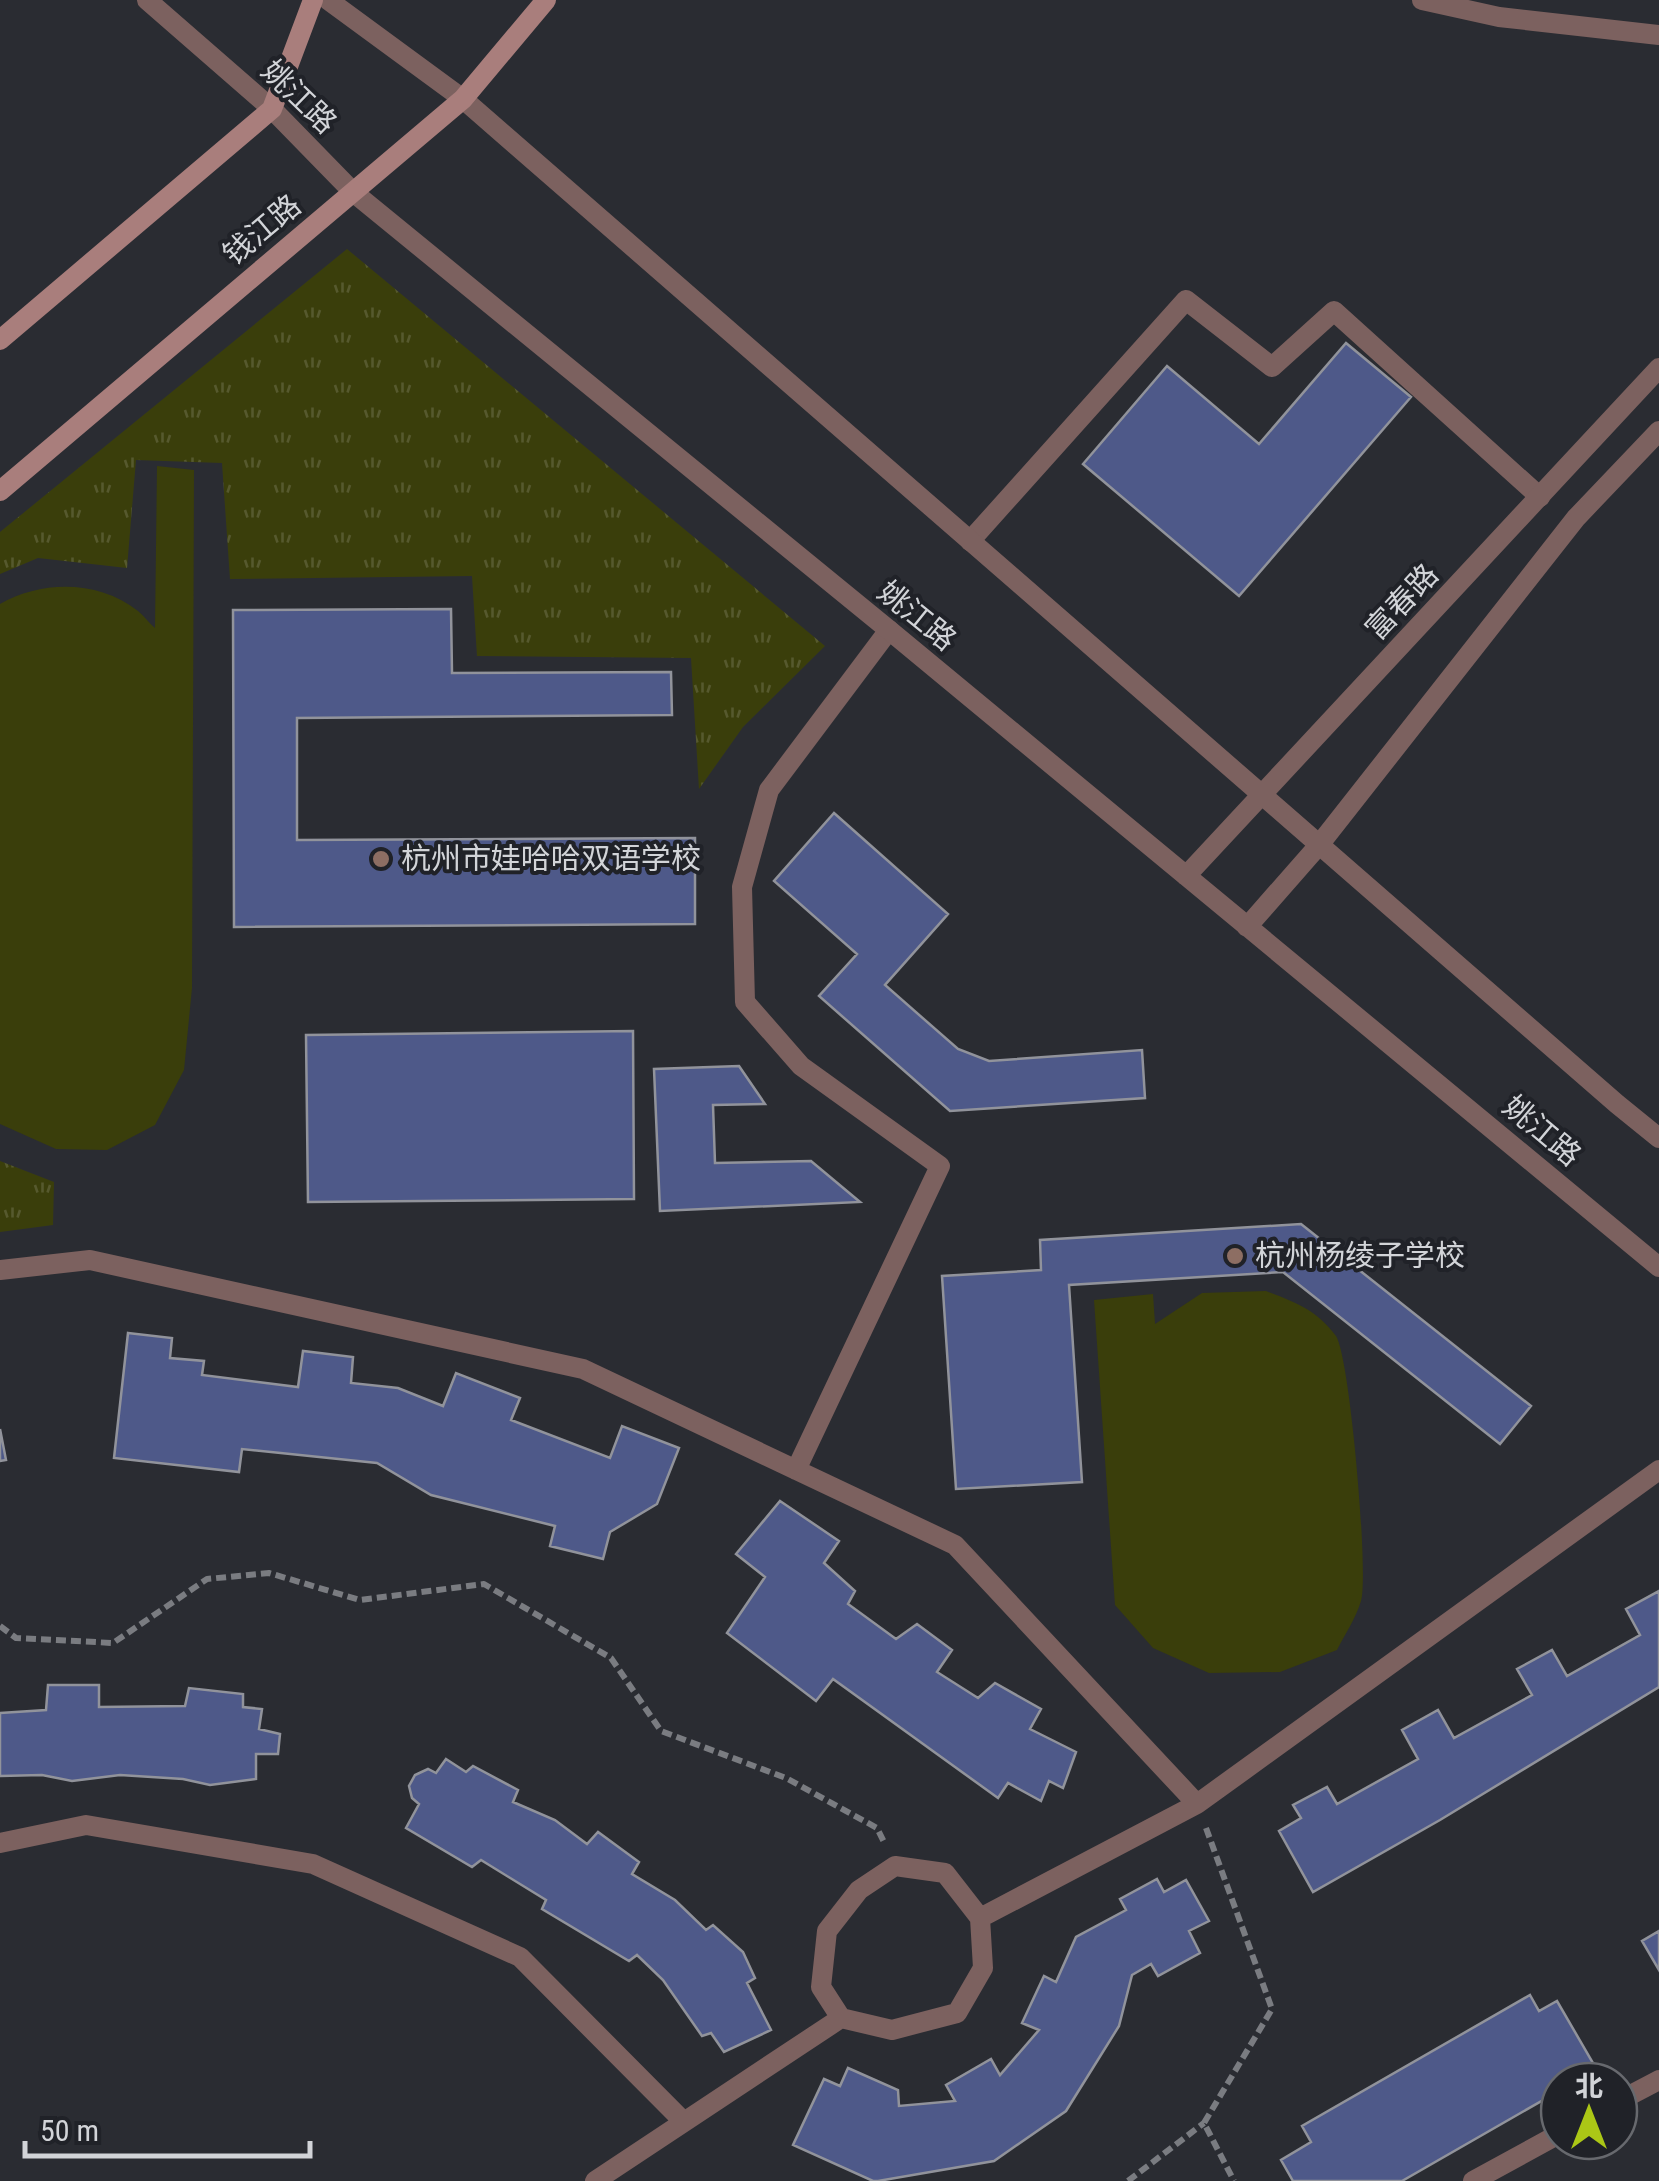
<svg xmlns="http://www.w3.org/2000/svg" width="1659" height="2181" font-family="'Roboto Condensed','Noto Sans SC',sans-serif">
<defs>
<pattern id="park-tufts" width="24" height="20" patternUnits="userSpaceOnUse" patternTransform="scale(2.5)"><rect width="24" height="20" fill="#3a3e0b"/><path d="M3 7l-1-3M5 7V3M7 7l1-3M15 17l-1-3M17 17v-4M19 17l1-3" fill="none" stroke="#56592e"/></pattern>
</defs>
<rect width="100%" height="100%" fill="#2a2c32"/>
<!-- park -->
<path fill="url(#park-tufts)" d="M 347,249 L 825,646 L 743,727 L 699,789 L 691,658 L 477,656 L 472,576 L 230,579 L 222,463 L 136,460 L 127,568 L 38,558 L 0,574 L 0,532 Z
M 0,1161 L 54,1182 L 53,1225 L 0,1232 Z"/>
<!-- pitch -->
<path fill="#3a3e0b" d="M 157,466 L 194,470 L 192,988 L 184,1070 L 155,1125 L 107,1150 L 56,1149 L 0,1124 L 0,604 C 42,580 99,580 138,611 C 144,616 149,623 155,628 Z
M 1266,1291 C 1295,1302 1317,1310 1336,1336 C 1350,1357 1369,1574 1361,1601 C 1356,1618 1345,1634 1337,1650 L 1280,1672 L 1209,1673 L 1153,1648 L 1115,1605 L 1094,1300 L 1153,1294 L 1155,1324 L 1202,1293 Z"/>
<!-- building -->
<path fill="#4e5989" stroke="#91939b" stroke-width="2.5" d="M 1346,343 L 1411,397 L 1239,596 L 1083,464 L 1167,366 L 1259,444 Z
M 451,609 L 452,673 L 671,672 L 672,715 L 297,718 L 297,840 L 695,838 L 695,924 L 234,927 L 233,610 Z
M 834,813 L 948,914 L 885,985 L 958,1049 L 989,1061 L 1142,1050 L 1145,1098 L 950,1111 L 819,996 L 857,954 L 774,881 Z
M 633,1031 L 634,1199 L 308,1202 L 306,1035 Z
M 739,1066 L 765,1104 L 713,1105 L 715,1163 L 811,1161 L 860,1202 L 660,1211 L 654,1069 Z
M 1301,1224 L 1531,1406 L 1500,1444 L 1283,1272 L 1069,1285 L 1082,1482 L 956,1489 L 942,1276 L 1041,1270 L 1040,1240 Z
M 128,1333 L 172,1338 L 170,1358 L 204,1361 L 202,1375 L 298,1387 L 303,1351 L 353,1357 L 351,1383 L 398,1388 L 443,1406 L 456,1373 L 520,1398 L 511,1420 L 610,1458 L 622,1426 L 679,1448 L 657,1504 L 610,1532 L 603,1559 L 550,1546 L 555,1526 L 431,1495 L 377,1463 L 242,1449 L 239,1472 L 114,1458 Z
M 0,1429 L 6,1460 L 0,1461 Z
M 780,1501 L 839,1541 L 824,1563 L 855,1591 L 848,1604 L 896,1639 L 917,1624 L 952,1650 L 937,1672 L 978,1698 L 995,1683 L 1041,1709 L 1030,1729 L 1076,1752 L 1063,1788 L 1049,1781 L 1041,1801 L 1008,1783 L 998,1798 L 833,1679 L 816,1701 L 727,1633 L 765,1577 L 736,1554 Z
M 1659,1591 L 1659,1687 L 1440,1820 L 1313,1892 L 1279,1831 L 1301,1818 L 1293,1805 L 1327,1787 L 1337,1804 L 1418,1759 L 1402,1730 L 1438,1710 L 1454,1738 L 1532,1695 L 1517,1669 L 1552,1650 L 1567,1676 L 1640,1635 L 1626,1609 Z
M 48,1685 L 99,1685 L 99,1707 L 185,1706 L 189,1688 L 243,1694 L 243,1707 L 262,1709 L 259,1729 L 280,1734 L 278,1754 L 256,1754 L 256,1779 L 210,1785 L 183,1779 L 120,1775 L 72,1781 L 42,1775 L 0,1776 L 0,1713 L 46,1710 Z
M 446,1759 L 466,1772 L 473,1766 L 518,1790 L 513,1802 L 555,1820 L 587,1844 L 598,1832 L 639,1862 L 632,1874 L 675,1900 L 706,1930 L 713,1925 L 743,1952 L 755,1978 L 747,1983 L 771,2030 L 724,2052 L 711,2033 L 702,2036 L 663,1980 L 637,1955 L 629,1961 L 542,1909 L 546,1900 L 481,1860 L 472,1867 L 406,1828 L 419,1804 L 412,1798 L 409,1786 L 415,1775 L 428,1769 L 436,1773 Z
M 1157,1879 L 1164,1892 L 1186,1880 L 1209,1921 L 1189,1931 L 1200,1953 L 1158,1976 L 1151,1964 L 1132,1975 L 1119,2026 L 1066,2111 L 994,2161 L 878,2181 L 873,2181 L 793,2145 L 824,2079 L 840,2086 L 848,2068 L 898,2090 L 899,2106 L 955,2101 L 946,2085 L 991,2059 L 1000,2075 L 1039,2030 L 1022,2023 L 1044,1976 L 1056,1982 L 1076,1937 L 1126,1910 L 1120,1899 Z
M 1659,1931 L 1659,1970 L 1642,1941 Z
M 1530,1995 L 1539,2011 L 1557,2001 L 1597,2070 L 1577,2081 L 1559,2081 L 1559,2091 L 1402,2181 L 1293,2181 L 1281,2160 L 1311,2142 L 1302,2126 Z"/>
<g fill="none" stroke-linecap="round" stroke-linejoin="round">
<!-- path -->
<path stroke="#7a7c81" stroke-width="6" stroke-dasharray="10 5" stroke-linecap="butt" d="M 0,1626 L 16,1638 L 113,1643 L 207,1579 L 269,1573 L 360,1600 L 484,1584 L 611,1658 L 661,1731 L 786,1778 L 877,1828 L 885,1844
M 1206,1828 L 1272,2009 L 1204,2123 L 1234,2181
M 1128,2181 L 1204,2123"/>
<!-- service -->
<path stroke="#7c615f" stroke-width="20" d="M 1422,0 L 1499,17 L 1659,35
M 970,541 L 1186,300 L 1272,367 L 1334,311 L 1540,497
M 0,1270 L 90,1260 L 583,1369 L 955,1545 L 1197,1804 L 1659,1470
M 796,1470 L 940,1166 L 801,1066 L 745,1002 L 742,887 L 769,790 L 889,630
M 0,1843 L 86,1825 L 313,1864 L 520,1957 L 684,2122
M 841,2018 L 821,1987 L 827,1931 L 859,1890 L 895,1866 L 945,1873 L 980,1918
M 1619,2101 L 1659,2080
M 595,2181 L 841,2018 L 892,2030 L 957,2013 L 983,1968 L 980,1918 L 1197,1804
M 1473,2181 L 1559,2134"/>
<!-- tertiary -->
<path stroke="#7c615f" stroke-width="20" d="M 147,0 L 272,109 L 353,192 L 889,630 L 1659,1267
M 328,0 L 463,99 L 1617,1104 L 1659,1138
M 1186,876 L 1659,368
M 1247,927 L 1319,845 L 1576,518 L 1659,431"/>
<!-- secondary -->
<path stroke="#a97e7c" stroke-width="20" d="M 0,340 L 272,109 L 313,0
M 0,491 L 463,99 L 546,0"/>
</g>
<!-- markers -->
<g fill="#8d6e63" stroke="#202228" stroke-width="4">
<circle cx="381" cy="859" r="10"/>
<circle cx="1235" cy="1256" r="10"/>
</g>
<g text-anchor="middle" stroke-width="8" stroke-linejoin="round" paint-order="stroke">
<!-- street labels -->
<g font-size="30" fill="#d2d4d8" stroke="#202228">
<text transform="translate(299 97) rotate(44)" y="10">姚江路</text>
<text transform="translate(262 230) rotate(-40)" y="10">钱江路</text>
<text transform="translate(1402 602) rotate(-47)" y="10">富春路</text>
<text transform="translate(917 616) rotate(39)" y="10">姚江路</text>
<text transform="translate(1542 1131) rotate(40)" y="10">姚江路</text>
</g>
<!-- poi labels -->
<g font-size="30" fill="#d2d4d8" stroke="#202228" text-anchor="start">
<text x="401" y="869">杭州市娃哈哈双语学校</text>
<text x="1255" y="1266">杭州杨绫子学校</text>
</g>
</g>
<!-- north arrow -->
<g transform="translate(1589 2111)"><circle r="48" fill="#202228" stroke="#67696e" stroke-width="2.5"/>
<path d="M0-8L18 38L0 25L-18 38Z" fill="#abc716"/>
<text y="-15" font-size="28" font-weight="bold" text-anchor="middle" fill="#d2d4d8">北</text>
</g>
<!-- scale -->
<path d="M25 2141v15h285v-15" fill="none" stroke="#d2d4d8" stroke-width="5"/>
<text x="40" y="2141" font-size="30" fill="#d2d4d8" stroke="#202228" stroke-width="8" paint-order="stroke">50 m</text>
</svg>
